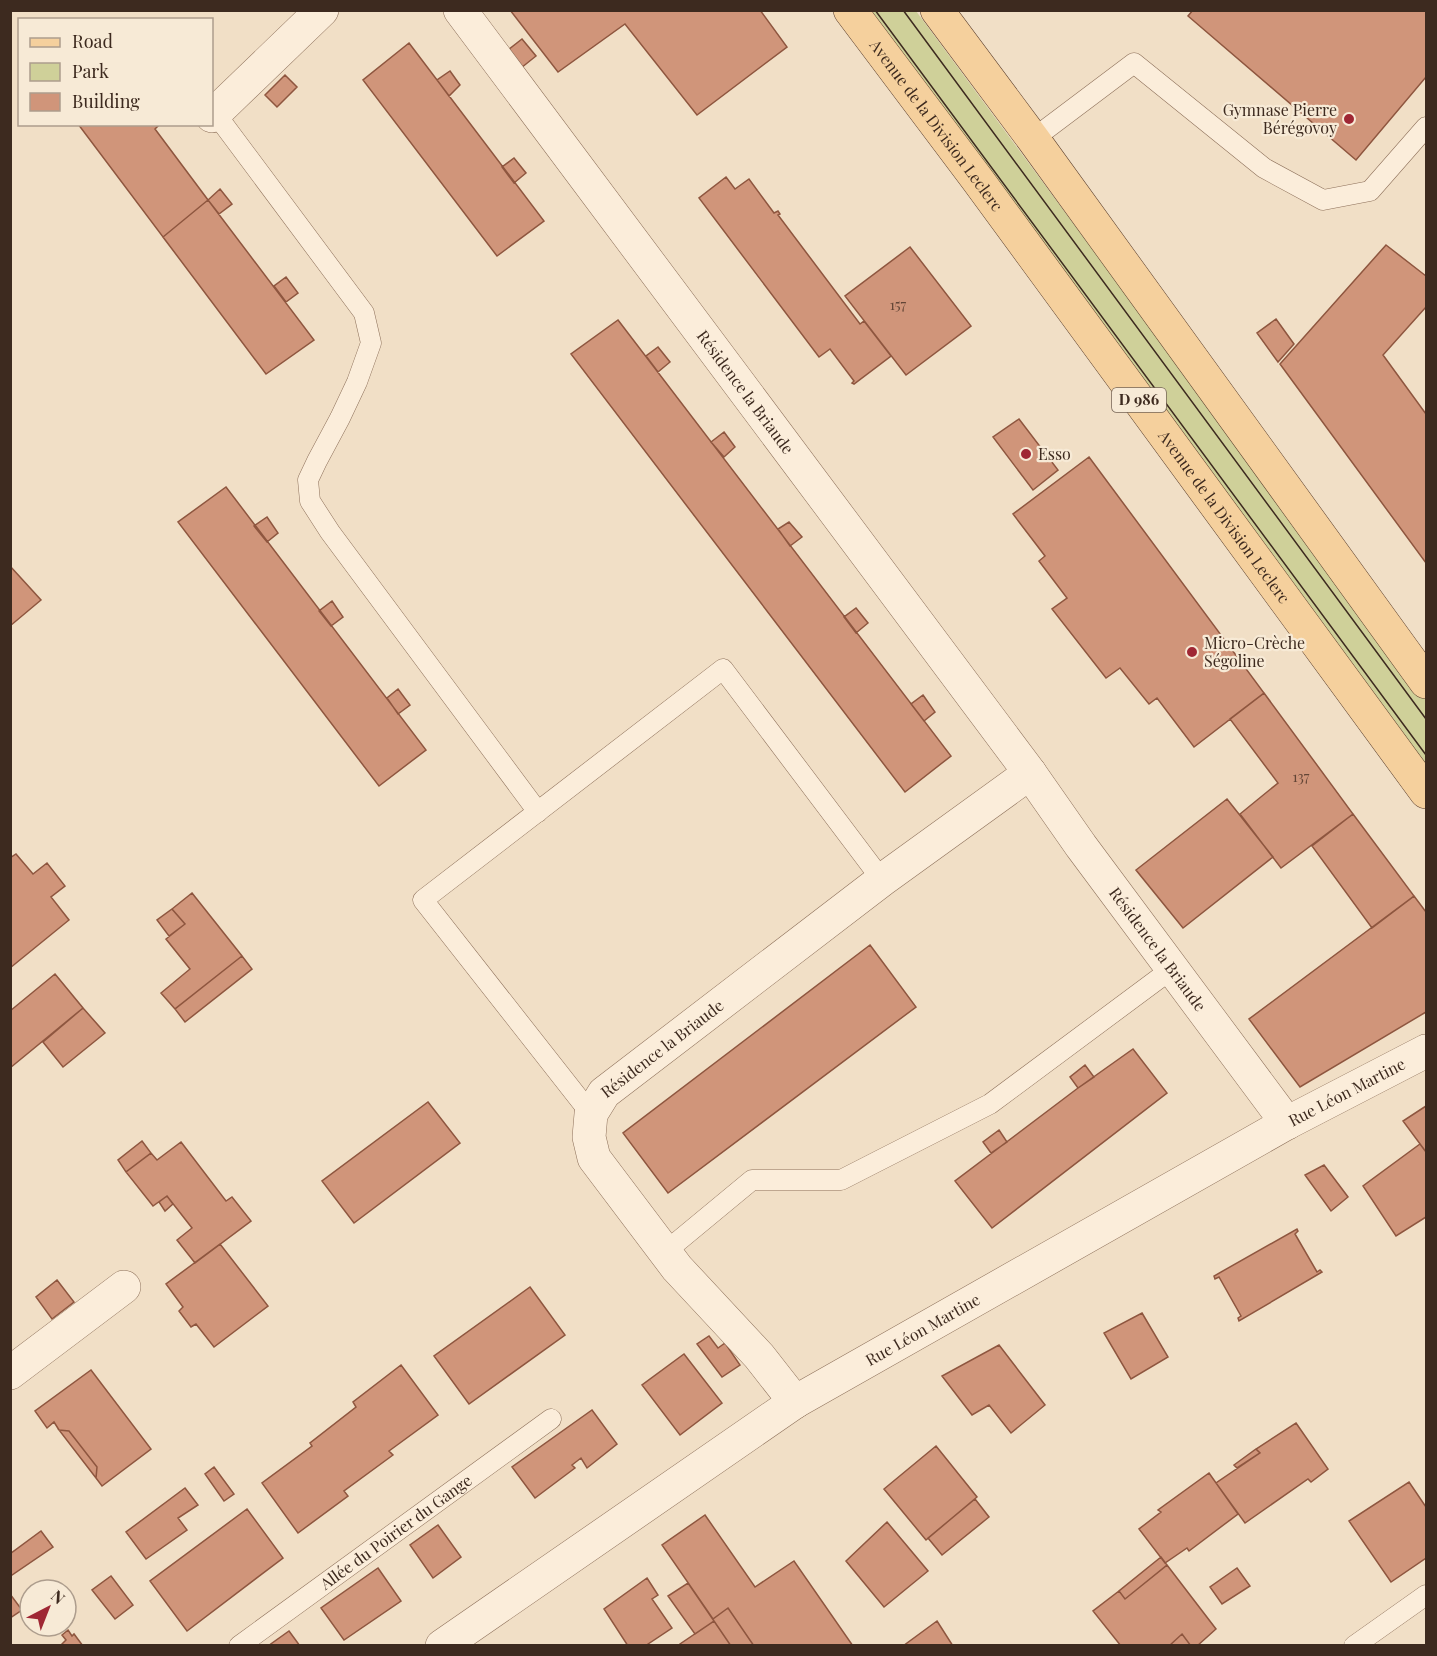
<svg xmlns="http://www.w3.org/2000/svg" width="1437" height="1656" font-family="'Playfair Display',serif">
<rect width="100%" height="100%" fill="#f1dfc6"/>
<!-- green -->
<path fill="#cfd099" d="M 861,11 L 916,11 L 1426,700 L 1426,774 Z"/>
<!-- building -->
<path fill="#d0957a" stroke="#8e563f" stroke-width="1.5" d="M 510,10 L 760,10 L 787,47 L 697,115 L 625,24 L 558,72 Z
M 1193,10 L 1426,10 L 1426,77 L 1356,160 L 1188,16 Z
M 522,39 L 536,56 L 521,68 L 508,50 Z
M 409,43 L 544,221 L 497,256 L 363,80 Z
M 450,71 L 460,85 L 449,96 L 437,80 Z
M 285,75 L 297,87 L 277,107 L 265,95 Z
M 78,124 L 160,124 L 155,129 L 208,200 L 163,237 Z
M 514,158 L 526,173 L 514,183 L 502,167 Z
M 726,177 L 735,189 L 749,179 L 774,213 L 778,211 L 780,214 L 778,215 L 860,324 L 864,321 L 891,356 L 854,384 L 852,383 L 854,381 L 830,349 L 819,357 L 699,198 Z
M 220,189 L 232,204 L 219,214 L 208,200 Z
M 208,200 L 314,340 L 266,374 L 163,237 Z
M 1386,245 L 1426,276 L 1426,307 L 1383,355 L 1426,414 L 1426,563 L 1280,364 Z
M 910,247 L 971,326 L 906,375 L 845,296 Z
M 286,277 L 298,293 L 286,302 L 274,286 Z
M 1276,319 L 1294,344 L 1278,362 L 1257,333 Z
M 618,320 L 951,756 L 905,792 L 571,354 Z
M 658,347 L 670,362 L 658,372 L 646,356 Z
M 1019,419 L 1058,470 L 1033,490 L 993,437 Z
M 724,432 L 735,447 L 724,457 L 711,442 Z
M 1089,457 L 1264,693 L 1194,747 L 1157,698 L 1149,704 L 1120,668 L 1106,678 L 1052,609 L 1067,598 L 1039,561 L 1045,556 L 1013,514 Z
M 226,487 L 426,750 L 379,786 L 178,522 Z
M 267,517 L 278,533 L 267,542 L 254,526 Z
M 789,522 L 802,537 L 790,546 L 778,529 Z
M 10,566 L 41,600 L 10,626 Z
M 332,601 L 343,617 L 331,626 L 319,611 Z
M 856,608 L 868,623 L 856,633 L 844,617 Z
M 398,689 L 410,705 L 398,714 L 387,698 Z
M 1264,693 L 1353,814 L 1281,868 L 1240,814 L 1278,783 L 1230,719 Z
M 923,695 L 935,712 L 924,721 L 911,704 Z
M 1227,799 L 1273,857 L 1183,928 L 1136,870 Z
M 1353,814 L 1414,896 L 1372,928 L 1312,846 Z
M 16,854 L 33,874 L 47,863 L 65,886 L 51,897 L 69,920 L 10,968 L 10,858 Z
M 192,893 L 242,956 L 175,1009 L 161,993 L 190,969 L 166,939 L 185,924 L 172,909 Z
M 1414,896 L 1426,912 L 1426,1012 L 1300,1087 L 1249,1019 Z
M 172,909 L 185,924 L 169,936 L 157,920 Z
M 870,945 L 916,1007 L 668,1193 L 623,1133 Z
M 242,956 L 252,969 L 185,1022 L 175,1009 Z
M 55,974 L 83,1008 L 10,1068 L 10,1011 Z
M 83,1008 L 105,1033 L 63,1067 L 43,1042 Z
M 1133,1049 L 1167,1093 L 992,1228 L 955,1181 L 1078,1088 Z
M 1085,1065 L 1094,1077 L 1078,1088 L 1070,1077 Z
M 428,1102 L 460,1143 L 354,1223 L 322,1181 Z
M 1426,1106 L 1426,1152 L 1403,1121 Z
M 999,1130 L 1007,1142 L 991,1153 L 983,1142 Z
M 142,1141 L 151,1153 L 126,1172 L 118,1160 Z
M 181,1142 L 226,1201 L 232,1197 L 251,1221 L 195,1263 L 177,1240 L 192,1228 L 167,1196 L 153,1206 L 126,1172 L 151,1153 L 157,1160 Z
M 1420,1144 L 1426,1152 L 1426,1217 L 1396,1236 L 1363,1186 Z
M 1324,1165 L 1348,1197 L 1331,1211 L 1305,1175 Z
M 167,1196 L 173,1204 L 165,1211 L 159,1202 Z
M 1297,1229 L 1298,1231 L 1295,1234 L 1317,1272 L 1320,1270 L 1322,1272 L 1239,1321 L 1238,1318 L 1241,1316 L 1219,1277 L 1215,1279 L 1214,1276 Z
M 220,1244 L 268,1306 L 214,1347 L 196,1324 L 191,1327 L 179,1311 L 183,1307 L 166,1284 Z
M 57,1280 L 74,1302 L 52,1319 L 36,1297 Z
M 530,1287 L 565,1335 L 469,1404 L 434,1356 Z
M 1142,1313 L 1168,1357 L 1131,1379 L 1104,1333 Z
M 709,1336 L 718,1348 L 725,1343 L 740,1365 L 722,1377 L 697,1344 Z
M 999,1345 L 1045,1405 L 1011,1433 L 989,1405 L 972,1415 L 942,1376 Z
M 684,1354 L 722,1403 L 680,1435 L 642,1385 Z
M 401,1365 L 438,1415 L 389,1451 L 393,1455 L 344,1491 L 348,1496 L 298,1533 L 262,1483 L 312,1446 L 310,1443 L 356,1407 L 353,1402 Z
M 91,1370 L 151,1449 L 102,1486 L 96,1478 L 97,1467 L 69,1431 L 59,1430 L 54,1422 L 47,1428 L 35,1411 Z
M 592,1410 L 617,1444 L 587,1468 L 581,1458 L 572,1465 L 575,1468 L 535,1498 L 512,1467 Z
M 1296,1423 L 1328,1469 L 1311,1482 L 1308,1479 L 1245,1523 L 1216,1483 L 1260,1453 L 1256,1449 Z
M 59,1430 L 69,1431 L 97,1467 L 96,1478 Z
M 936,1446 L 977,1497 L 926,1540 L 884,1489 Z
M 1256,1449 L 1260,1453 L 1237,1468 L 1234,1465 Z
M 214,1467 L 234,1494 L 224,1501 L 205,1474 Z
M 1209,1473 L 1238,1514 L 1189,1551 L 1187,1548 L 1165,1563 L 1139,1529 L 1161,1512 L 1158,1510 Z
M 1409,1482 L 1426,1507 L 1426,1558 L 1391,1582 L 1349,1521 Z
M 185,1488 L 198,1505 L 178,1518 L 187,1530 L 146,1559 L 126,1532 Z
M 975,1499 L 989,1517 L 942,1555 L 928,1538 Z
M 247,1509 L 283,1558 L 187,1631 L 150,1581 Z
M 705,1515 L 755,1587 L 794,1561 L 853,1646 L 754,1646 L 728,1608 L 713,1619 L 662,1545 Z
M 887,1522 L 928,1571 L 884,1607 L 846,1561 Z
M 438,1525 L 461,1557 L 433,1578 L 410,1545 Z
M 41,1531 L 53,1547 L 12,1575 L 10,1573 L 10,1554 Z
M 1161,1557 L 1167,1565 L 1125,1599 L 1119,1591 Z
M 1167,1565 L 1216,1629 L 1197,1646 L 1191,1646 L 1182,1634 L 1169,1646 L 1121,1646 L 1093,1611 L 1119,1591 L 1125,1599 Z
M 378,1568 L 401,1601 L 344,1640 L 321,1608 Z
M 1237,1568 L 1250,1586 L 1222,1604 L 1210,1587 Z
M 111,1576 L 133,1605 L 115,1619 L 92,1590 Z
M 647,1578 L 658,1595 L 652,1599 L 672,1628 L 645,1646 L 628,1646 L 604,1609 Z
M 688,1583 L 714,1621 L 695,1634 L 668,1596 Z
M 10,1594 L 22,1610 L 10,1618 Z
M 728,1608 L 754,1646 L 731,1646 L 714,1621 L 713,1619 Z
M 714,1621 L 731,1646 L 681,1646 L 680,1644 Z
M 937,1621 L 953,1646 L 903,1646 Z
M 68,1630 L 72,1636 L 74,1634 L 83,1646 L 60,1646 L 66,1640 L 62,1635 Z
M 289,1631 L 300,1646 L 268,1646 Z
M 1182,1634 L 1191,1646 L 1169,1646 Z"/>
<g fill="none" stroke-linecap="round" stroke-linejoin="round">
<defs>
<g id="lane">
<path d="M 215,113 L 364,313 L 371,343 L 357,382 L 340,418 L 317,461 L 308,480 L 310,501 L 330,532 L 538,812"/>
<path d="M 1033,139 L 1134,63 L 1264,168 L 1323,200 L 1370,191 L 1426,127"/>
<path d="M 591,1114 L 423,900 L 723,669 L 882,880"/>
<path d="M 665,1252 L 752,1180 L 841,1180 L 990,1104 L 1173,968"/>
<path id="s1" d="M 239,1646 L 551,1419"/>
<path d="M 1354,1646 L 1426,1595"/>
</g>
<g id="street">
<path id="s2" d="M 460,10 L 1030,773 L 1081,846 L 1287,1123"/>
<path d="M 212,116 L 322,10"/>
<path d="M 10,1373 L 124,1287"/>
<path id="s3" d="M 795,1402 L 759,1356 L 677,1268 L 594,1158 L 589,1137 L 591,1114 L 604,1093 L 882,880 L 1030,773"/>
<path id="s4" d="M 442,1646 L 795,1402 L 1287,1123 L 1426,1051"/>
</g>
<g id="primary">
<path id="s5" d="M 850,10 L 977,179 L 1426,792"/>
<path d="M 937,10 L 1033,139 L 1426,682"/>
</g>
</defs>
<!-- lane casing -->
<use href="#lane" stroke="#8d705a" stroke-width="21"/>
<!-- street casing -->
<use href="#street" stroke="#8d705a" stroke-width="34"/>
<!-- primary casing -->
<use href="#primary" stroke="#5b3f2e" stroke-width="34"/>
<!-- lane -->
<use href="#lane" stroke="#fbedda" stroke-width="20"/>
<!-- street -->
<use href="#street" stroke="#fbedda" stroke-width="33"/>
<!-- primary -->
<use href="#primary" stroke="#f5d09d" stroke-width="33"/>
<!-- tram -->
<path stroke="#3d2a1f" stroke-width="1.5" d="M 875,10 L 1426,755
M 903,10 L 1426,719"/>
</g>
<!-- markers -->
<g fill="#9f2734" stroke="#f7ead6" stroke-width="2">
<circle cx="1349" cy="119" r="6"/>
<circle cx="1026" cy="454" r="6"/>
<circle cx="1192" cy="652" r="6"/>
</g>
<g text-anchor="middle" stroke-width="4.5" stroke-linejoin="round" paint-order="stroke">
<!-- number labels -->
<g font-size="14" fill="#624536">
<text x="898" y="310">157</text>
<text x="1301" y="782">137</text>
</g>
<!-- shield labels -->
<rect fill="#f7ead6" stroke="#756456" stroke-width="1.5" x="1112" y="388" width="54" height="24" rx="4.5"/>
<g font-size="15" font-weight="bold" fill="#3d2a1f">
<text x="1139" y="405">D 986</text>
</g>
<!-- poi labels -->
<g font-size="16" fill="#3d2a1f" stroke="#f7ead6" text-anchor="start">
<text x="1337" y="116" text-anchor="end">Gymnase Pierre<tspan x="1337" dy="18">Bérégovoy</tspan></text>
<text x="1038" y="460">Esso</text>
<text x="1204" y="649">Micro-Crèche<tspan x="1204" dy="18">Ségoline</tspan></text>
</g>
<!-- street labels -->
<g font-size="16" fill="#3d2a1f" stroke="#f7ead6">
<text dy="6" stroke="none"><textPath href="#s5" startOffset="144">Avenue de la Division Leclerc</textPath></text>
<text dy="6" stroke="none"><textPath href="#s2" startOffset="477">Résidence la Briaude</textPath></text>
<text dy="6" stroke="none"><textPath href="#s5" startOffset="630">Avenue de la Division Leclerc</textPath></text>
<text dy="6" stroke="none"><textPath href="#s2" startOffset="1170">Résidence la Briaude</textPath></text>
<text dy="6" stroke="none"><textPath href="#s3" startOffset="459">Résidence la Briaude</textPath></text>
<text dy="6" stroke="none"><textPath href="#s4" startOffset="1062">Rue Léon Martine</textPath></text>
<text dy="6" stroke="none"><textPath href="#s4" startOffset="576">Rue Léon Martine</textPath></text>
<text dy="6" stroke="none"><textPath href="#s1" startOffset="194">Allée du Poirier du Gange</textPath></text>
</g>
</g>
<!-- border -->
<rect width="1437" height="1656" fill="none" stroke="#3d2a1f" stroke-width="24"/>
<!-- legend -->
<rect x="18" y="18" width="195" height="108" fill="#f7ead6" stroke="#ad9d8d" stroke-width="1.5"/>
<rect x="30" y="38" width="30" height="9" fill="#f5d09d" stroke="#ad9d8d" stroke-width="1.5"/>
<text x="72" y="48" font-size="18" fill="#3d2a1f">Road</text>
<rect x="30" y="63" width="30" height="18" fill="#cfd099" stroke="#ad9d8d" stroke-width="1.5"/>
<text x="72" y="78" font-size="18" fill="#3d2a1f">Park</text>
<rect x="30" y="93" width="30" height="18" fill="#d0957a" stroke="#ad9d8d" stroke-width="1.5"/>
<text x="72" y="108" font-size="18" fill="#3d2a1f">Building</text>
<!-- north arrow -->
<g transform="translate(48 1608) rotate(42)"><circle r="28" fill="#f7ead6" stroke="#ad9d8d" stroke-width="1.5"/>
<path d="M0-4.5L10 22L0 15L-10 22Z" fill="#9f2734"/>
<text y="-9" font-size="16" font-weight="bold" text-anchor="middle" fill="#3d2a1f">N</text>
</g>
</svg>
